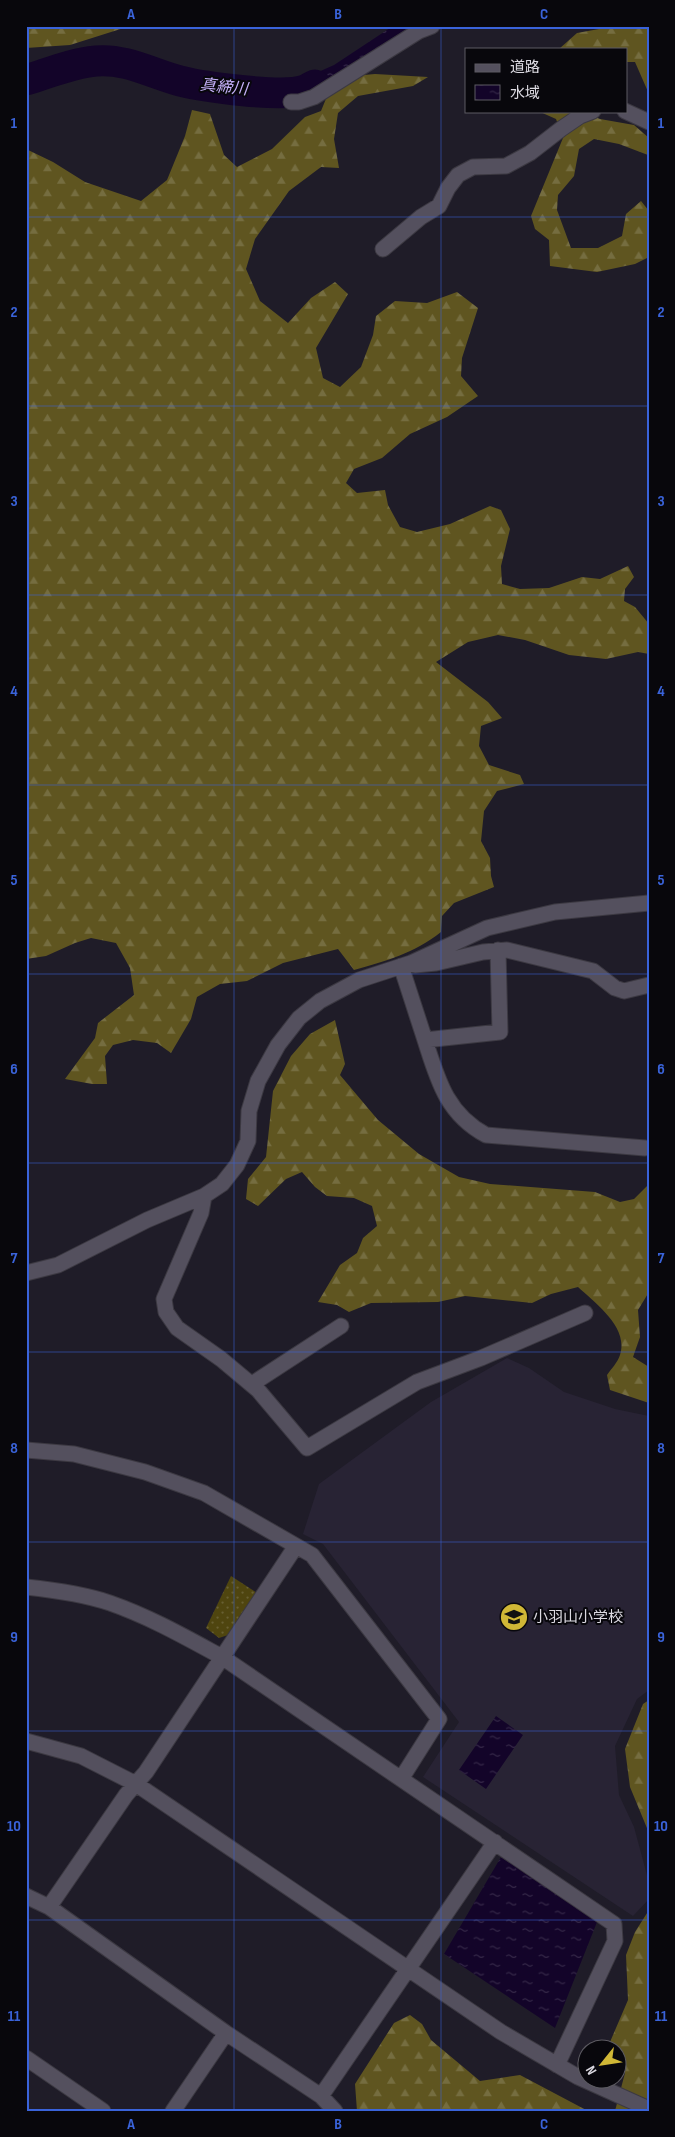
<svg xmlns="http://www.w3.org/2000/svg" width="675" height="2137" font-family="'Sofia Sans Condensed','Noto Sans JP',sans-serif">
<defs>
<pattern id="forest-firs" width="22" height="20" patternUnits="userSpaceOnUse" patternTransform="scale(1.25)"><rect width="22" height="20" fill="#5f5520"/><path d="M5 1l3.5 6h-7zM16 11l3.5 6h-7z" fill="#756d40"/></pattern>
<pattern id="park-dots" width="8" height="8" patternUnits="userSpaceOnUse" patternTransform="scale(1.25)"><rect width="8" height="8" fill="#4f450f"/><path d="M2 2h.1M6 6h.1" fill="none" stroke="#685f32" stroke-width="1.8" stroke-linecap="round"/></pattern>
<pattern id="water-ripples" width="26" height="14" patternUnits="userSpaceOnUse" patternTransform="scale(1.25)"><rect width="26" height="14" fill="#130429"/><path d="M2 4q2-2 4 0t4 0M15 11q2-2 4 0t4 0" fill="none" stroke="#352848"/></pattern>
</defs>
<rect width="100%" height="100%" fill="#1f1c28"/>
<!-- built -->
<path fill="#282334" d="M 507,1358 L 529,1368 L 564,1392 L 615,1409 L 649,1416 L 649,1690 L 637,1699 L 615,1746 L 619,1795 L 634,1827 L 648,1879 L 649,1899 L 633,1916 L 423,1777 L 459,1722 L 323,1544 L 303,1534 L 319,1484 L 431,1402 Z"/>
<!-- forest -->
<path fill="url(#forest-firs)" d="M 26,26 L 130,26 L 70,45 L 26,48 Z
M 649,27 L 649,94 L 635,62 L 626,62 L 626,49 L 559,49 L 577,33 L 599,29 Z
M 375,74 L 428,77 L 413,86 L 358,96 L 338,113 L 334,139 L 339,168 L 321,167 L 289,191 L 255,239 L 246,269 L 260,301 L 288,323 L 311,298 L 335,282 L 348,294 L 316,348 L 323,378 L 340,387 L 361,367 L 373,335 L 376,316 L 395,301 L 427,303 L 457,292 L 478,308 L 462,358 L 461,376 L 478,396 L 447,417 L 410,434 L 382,458 L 354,469 L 346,483 L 357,493 L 385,490 L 388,505 L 400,527 L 417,532 L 450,524 L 490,506 L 501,510 L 510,529 L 501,566 L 502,584 L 520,589 L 549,588 L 582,577 L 600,579 L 628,566 L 634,577 L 625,589 L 624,601 L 635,607 L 649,624 L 649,654 L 638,652 L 606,659 L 569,655 L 525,640 L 498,635 L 468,642 L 436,662 L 488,702 L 502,718 L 481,726 L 479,746 L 489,765 L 520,775 L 524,784 L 497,791 L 484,811 L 481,841 L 490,858 L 491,876 L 494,887 L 454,903 L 442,916 L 441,932 C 413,954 388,960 354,970 L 338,949 L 283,963 L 247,981 L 220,984 L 197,997 L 191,1019 L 171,1053 L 157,1043 L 133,1040 L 113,1045 L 105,1056 L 107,1084 L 92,1084 L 65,1079 L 95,1038 L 98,1023 L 134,995 L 130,968 L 116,943 L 91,938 L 75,943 L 46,956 L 26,959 L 26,149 L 53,162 L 85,182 L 141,201 L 167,180 L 185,136 L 192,110 L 210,114 L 224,155 L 237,167 L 272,149 L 305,117 L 321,111 L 330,89 L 353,76 Z
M 538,111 L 580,111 L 600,119 L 634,125 L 649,138 L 648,155 L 619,144 L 594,139 L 579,149 L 574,176 L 558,195 L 557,210 L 571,248 L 598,248 L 622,236 L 626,214 L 641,201 L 649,211 L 649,257 L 635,264 L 597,272 L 550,266 L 549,240 L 535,229 L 531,216 L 563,138 L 556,119 Z
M 335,1020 L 345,1064 L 340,1075 L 378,1120 L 419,1154 L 459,1177 L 490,1184 L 595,1192 L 620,1202 L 634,1199 L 649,1184 L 649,1292 L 638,1310 L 640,1337 L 633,1357 L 649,1367 L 649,1403 L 610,1390 L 607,1375 C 611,1369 618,1362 620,1355 C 629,1327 595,1303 578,1287 L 551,1294 L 532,1303 L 465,1296 L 438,1302 L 371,1303 L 349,1312 L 337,1305 L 318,1302 L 340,1265 L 357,1253 L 363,1238 L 377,1226 L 372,1206 L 354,1198 L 327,1196 L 315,1187 L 302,1172 L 286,1179 L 258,1206 L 246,1199 L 248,1179 L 266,1157 L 273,1091 L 291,1056 L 310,1034 Z
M 649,1700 L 649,1833 L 630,1787 L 625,1749 L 643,1704 Z
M 649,1910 L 649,2111 L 615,2111 L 625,2073 L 618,2062 L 618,2050 L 607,2049 L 628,2000 L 626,1955 L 635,1932 Z
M 410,2015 L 422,2024 L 431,2040 L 480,2081 L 520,2075 L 588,2111 L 357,2111 L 355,2084 L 394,2023 Z"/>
<!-- park -->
<path fill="url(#park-dots)" d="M 231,1576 L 257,1593 L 231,1634 L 219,1638 L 206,1628 Z"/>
<!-- water -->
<path fill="url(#water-ripples)" d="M 393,26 L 420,26 L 308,93 L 294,98 L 273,92 L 334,65 Z
M 496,1716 L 523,1735 L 486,1789 L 459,1770 Z
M 501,1857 L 599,1917 L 555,2028 L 444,1954 Z"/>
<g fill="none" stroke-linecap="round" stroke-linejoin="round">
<!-- river -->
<path stroke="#130429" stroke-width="31" d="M 26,80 C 49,73 72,63 96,61 C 125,58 153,74 180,81 C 204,87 284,98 305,90 C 308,89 312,86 315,85"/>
<defs>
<path id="minor" d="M 291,102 L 299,102 L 314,97 L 419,31 L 432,26
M 625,111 L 649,122
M 383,249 L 421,217 L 439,206 L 448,188 L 458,175 L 473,167 L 506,166 L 530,153 L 561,129 L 580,116 L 593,111
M 415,965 L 436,963 L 483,952 L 507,950 L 593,971 L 615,988 L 624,991 L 649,985
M 401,966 C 409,990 416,1013 424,1037 C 437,1077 445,1113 486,1135 L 645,1148
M 425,1040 L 500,1032 L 498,950
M 204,1196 L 201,1213 L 164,1299 L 166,1312 L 177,1328 L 221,1359 L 258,1390 L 307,1448 L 417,1382 L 481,1358 L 585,1313
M 26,1273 L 58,1265 L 147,1220 L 204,1196 L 222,1184 L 237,1165 L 248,1141 L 249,1111 L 258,1081 L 278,1045 L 299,1018 L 320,1001 L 359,980 L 411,963 L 487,928 L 555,912 L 649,903
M 252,1384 L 341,1326
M 26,1450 L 74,1454 L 145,1472 L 204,1493 L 312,1555 L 439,1719 L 401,1779
M 26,1587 C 54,1590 84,1594 110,1603 C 150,1617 185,1637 222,1657 L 614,1924 L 615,1941 L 557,2065
M 26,1741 L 81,1756 L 136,1784 L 501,2032 L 578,2077 L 649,2109
M 26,1896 L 49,1907 L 226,2033 L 321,2096 L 335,2111
M 49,1907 L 126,1795 L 146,1772 L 296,1546
M 26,2058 L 103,2111
M 321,2096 L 495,1842
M 173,2111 L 226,2033"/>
</defs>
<!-- minor casing -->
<use href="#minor" stroke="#3c3942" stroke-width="17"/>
<!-- minor -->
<use href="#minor" stroke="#54505e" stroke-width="15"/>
</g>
<!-- grid -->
<path fill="none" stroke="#3a63da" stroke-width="1" stroke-opacity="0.55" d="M 234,26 L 234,2111M 441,26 L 441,2111M 26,217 L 649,217M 26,406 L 649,406M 26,595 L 649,595M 26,785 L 649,785M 26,974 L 649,974M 26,1163 L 649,1163M 26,1352 L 649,1352M 26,1542 L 649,1542M 26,1731 L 649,1731M 26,1920 L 649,1920"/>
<!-- icons -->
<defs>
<symbol id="school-disc" viewBox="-11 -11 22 22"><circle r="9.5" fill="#d0b736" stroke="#08070c"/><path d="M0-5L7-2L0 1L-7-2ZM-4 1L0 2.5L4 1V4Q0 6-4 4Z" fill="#111"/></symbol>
</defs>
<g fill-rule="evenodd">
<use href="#school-disc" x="498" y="1601" width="32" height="32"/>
</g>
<g text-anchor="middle" stroke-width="4" stroke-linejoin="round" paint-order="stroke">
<!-- poi labels -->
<g font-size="15" fill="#dcdae2" stroke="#08070c" text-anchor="start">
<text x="533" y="1622">小羽山小学校</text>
</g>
<!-- water labels -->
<g font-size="16" font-style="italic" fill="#c6b2fb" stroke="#08070c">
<text transform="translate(224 86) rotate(6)" y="6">真締川</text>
</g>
</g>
<!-- border -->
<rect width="675" height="2137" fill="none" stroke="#08070c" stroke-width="55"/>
<!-- legend -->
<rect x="465" y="48" width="162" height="65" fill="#08070c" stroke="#5d5b62"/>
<rect x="475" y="64" width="25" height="8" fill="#54505e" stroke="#5d5b62"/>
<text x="510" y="72" font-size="15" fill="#dcdae2">道路</text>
<rect x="475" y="85" width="25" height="15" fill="url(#water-ripples)" stroke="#5d5b62"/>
<text x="510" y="98" font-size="15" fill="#dcdae2">水域</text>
<!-- north arrow -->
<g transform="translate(602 2064) rotate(240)"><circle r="24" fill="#08070c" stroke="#5d5b62"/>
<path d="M0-4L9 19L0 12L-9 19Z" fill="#d0b736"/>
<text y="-8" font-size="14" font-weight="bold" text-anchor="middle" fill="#dcdae2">N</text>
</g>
<rect x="28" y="28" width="620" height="2082" fill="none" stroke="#3a63da" stroke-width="2"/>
<g font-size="16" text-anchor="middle" font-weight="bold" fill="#3a63da">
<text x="131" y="19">A</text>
<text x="338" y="19">B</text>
<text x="544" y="19">C</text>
<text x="14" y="128">1</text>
<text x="661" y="128">1</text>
<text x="14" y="317">2</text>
<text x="661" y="317">2</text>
<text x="14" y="506">3</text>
<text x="661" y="506">3</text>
<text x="14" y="696">4</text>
<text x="661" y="696">4</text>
<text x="14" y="885">5</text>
<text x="661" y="885">5</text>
<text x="14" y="1074">6</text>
<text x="661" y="1074">6</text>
<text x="14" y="1263">7</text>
<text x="661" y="1263">7</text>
<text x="14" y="1453">8</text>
<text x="661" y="1453">8</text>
<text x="14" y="1642">9</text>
<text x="661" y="1642">9</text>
<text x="14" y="1831">10</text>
<text x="661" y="1831">10</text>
<text x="14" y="2021">11</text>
<text x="661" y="2021">11</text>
<text x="131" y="2129">A</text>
<text x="338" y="2129">B</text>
<text x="544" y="2129">C</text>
</g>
</svg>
